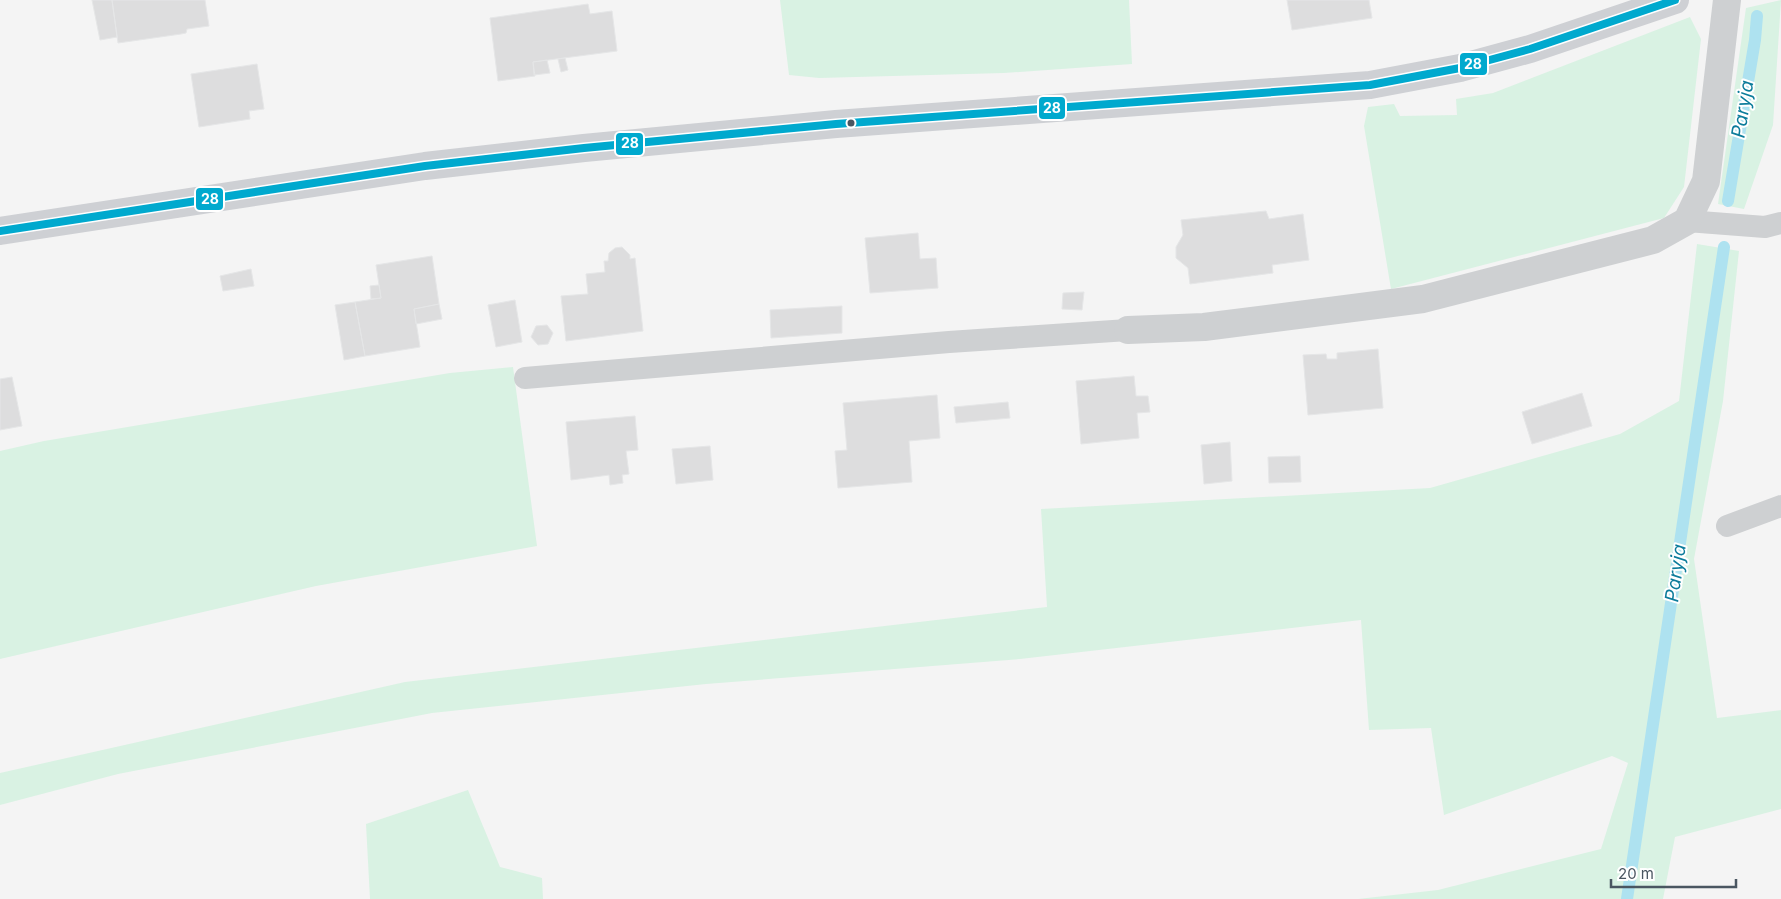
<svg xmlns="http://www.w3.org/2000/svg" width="1781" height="899" font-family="Inter,sans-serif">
<rect width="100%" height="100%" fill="#f4f4f4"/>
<!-- green -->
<path fill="#d9f2e3" d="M 780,0 L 1129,0 L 1132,64 L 1004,73 L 819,78 L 789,75 Z
M 1781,0 L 1773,125 L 1744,209 L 1718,204 L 1746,8 Z
M 1690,17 L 1701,39 L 1684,187 L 1664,218 L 1391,289 L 1364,126 L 1368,107 L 1394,104 L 1400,116 L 1457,115 L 1456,99 L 1493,93 Z
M 1697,244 L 1739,251 L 1723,401 L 1694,559 L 1717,718 L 1781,710 L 1781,809 L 1675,837 L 1663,899 L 1358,899 L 1438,890 L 1601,849 L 1628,763 L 1612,756 L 1444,815 L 1431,728 L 1369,730 L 1361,620 L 1020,659 L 706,684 L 432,713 L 118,774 L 0,805 L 0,773 L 405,682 L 1047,607 L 1041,509 L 1430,488 L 1620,434 L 1679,401 Z
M 513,367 L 537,546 L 316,586 L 0,659 L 0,451 L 44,441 L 450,373 Z
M 468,790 L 500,867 L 542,878 L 543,899 L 370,899 L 366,824 Z"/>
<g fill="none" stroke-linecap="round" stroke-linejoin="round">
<!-- stream -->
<path stroke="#aee2f0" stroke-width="12" d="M 1728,201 L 1755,40 L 1757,16
M 1627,899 L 1724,247"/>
</g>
<!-- building -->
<path fill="#ddddde" stroke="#e5e6e7" d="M 92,0 L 112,0 L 117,37 L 100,40 Z
M 112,0 L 205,0 L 209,26 L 187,29 L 186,33 L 181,34 L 118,43 Z
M 1287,0 L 1369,0 L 1372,18 L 1292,30 Z
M 588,4 L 590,14 L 612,11 L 617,51 L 533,62 L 535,76 L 498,81 L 490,18 Z
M 565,58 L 568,70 L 561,72 L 558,59 Z
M 547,60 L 550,73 L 534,75 L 533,62 Z
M 257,64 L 264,109 L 249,111 L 250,119 L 199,127 L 191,74 Z
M 1266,211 L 1269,219 L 1303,214 L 1309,260 L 1272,265 L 1273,273 L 1190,284 L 1188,268 L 1176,258 L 1176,247 L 1183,235 L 1181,220 Z
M 918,233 L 920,259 L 936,258 L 938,288 L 870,293 L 865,238 Z
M 622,247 L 630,255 L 630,259 L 635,258 L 643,331 L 566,341 L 561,296 L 588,294 L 586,274 L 605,272 L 604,261 L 608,261 L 609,253 L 615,248 Z
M 432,256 L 439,304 L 414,309 L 420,347 L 365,356 L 355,302 L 381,298 L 376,265 Z
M 251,269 L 254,286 L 223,291 L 220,276 Z
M 379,285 L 381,298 L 371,299 L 370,286 Z
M 1084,292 L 1082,310 L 1062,309 L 1063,293 Z
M 515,300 L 522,342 L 496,347 L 488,305 Z
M 355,302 L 365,356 L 344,360 L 335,305 Z
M 439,304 L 442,319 L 416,324 L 414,309 Z
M 842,306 L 842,333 L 771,338 L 770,310 Z
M 547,325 L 553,333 L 548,344 L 538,345 L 531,337 L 536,326 Z
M 1378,349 L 1383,408 L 1308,415 L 1303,355 L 1326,354 L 1327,359 L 1337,359 L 1337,353 Z
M 1134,376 L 1136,396 L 1148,396 L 1150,412 L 1137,413 L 1139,438 L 1081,444 L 1076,381 Z
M 12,377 L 22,426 L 0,430 L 0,379 Z
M 1582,393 L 1592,426 L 1532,444 L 1522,412 Z
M 937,395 L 940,438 L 909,441 L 912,482 L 838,488 L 835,451 L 847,450 L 843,403 Z
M 1008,402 L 1010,418 L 956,423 L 954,407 Z
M 635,416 L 638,450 L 626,451 L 629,474 L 622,475 L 623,483 L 610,485 L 609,475 L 571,480 L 566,422 Z
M 1230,442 L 1232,481 L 1204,484 L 1201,445 Z
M 710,446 L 713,480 L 676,484 L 672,449 Z
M 1300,456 L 1301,482 L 1269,483 L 1268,457 Z"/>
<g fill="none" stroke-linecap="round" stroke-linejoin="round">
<!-- lane -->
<path stroke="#ced0d2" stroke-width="22" d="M 1687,221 L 1765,227 L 1781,223
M 525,378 L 949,342 L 1128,330
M 1727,526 L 1781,506"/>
<!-- street -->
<path stroke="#ced0d2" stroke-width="28" d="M 1128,330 L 1204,327 L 1423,299 L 1653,240 L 1687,221 L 1706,181 L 1727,0"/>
<!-- secondary -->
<path stroke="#ced0d4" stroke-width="28" d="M 0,231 L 425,166 L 584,148 L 836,124 L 1370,85 L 1460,68 L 1530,49 L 1675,0"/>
<defs>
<path id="bus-1" d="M 0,231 L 425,166 L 584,148 L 836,124 L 1370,85 L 1460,68 L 1530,49 L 1675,0"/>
</defs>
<!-- bus-1 casing -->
<use href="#bus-1" stroke="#fff" stroke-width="11"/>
<!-- bus-1 -->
<use href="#bus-1" stroke="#00a9ce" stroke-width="8"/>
</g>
<!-- markers -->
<circle fill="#4a5661" stroke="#fff" stroke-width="2" cx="851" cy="123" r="4.5"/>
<g text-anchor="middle" stroke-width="4" stroke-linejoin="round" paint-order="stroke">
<!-- water labels -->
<g font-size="19" font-style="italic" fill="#0c7c9b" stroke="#fff">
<text transform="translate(1742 109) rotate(-81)" y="7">Paryja</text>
<text transform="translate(1675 573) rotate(-82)" y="7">Paryja</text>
</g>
</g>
<g stroke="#fff" stroke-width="2">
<rect x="1459" y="52" width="29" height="24" rx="5" fill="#00a9ce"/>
<rect x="1038" y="96" width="28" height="24" rx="5" fill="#00a9ce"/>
<rect x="615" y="132" width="29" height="24" rx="5" fill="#00a9ce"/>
<rect x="195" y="187" width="29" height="24" rx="5" fill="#00a9ce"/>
</g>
<g font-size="14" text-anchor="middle" font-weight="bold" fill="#fff">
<text x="1473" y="69">28</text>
<text x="1052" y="113">28</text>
<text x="630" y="148">28</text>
<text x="210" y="204">28</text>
</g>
<!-- scale -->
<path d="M1611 879v8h125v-8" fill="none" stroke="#4a5661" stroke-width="2.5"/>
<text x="1618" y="879" font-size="15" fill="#4a5661" stroke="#ffffff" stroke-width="4" paint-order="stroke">20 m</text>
</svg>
